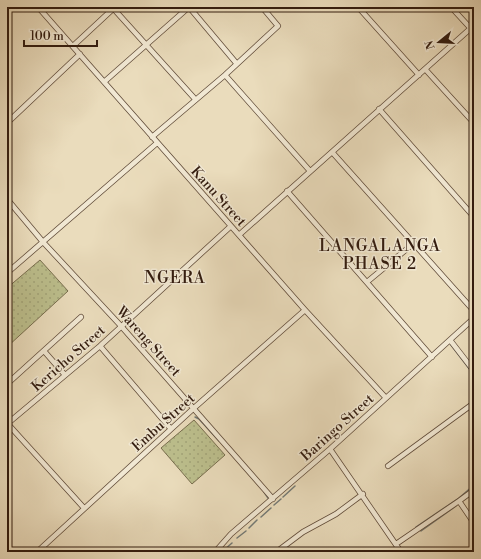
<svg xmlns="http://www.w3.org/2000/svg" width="481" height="559" font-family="'Libre Bodoni',serif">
<defs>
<pattern id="grass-dots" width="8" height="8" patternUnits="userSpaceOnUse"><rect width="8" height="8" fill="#bcbf8d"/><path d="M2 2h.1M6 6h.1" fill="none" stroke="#a2a478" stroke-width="1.8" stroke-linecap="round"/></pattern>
</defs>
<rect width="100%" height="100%" fill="#eadcbc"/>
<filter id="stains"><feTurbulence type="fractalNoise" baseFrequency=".005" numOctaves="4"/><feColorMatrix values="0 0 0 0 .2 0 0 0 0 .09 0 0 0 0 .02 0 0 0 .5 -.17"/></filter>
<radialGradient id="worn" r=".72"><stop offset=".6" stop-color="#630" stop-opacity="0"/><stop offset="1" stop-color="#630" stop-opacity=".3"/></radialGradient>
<!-- grass -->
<path fill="url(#grass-dots)" stroke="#786e4e" d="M 40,260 L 68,291 L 7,347 L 7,288 Z
M 194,420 L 225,455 L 192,484 L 161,448 Z"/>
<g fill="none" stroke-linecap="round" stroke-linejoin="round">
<!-- stream -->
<path stroke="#737a76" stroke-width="1.5" d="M 451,345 L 474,375
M 195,417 L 199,419 L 219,441
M 264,492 L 268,498
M 283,497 L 295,486
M 274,505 L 281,499
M 261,517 L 271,508
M 416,527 L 459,498 L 474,485
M 249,528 L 257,520
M 421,531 L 456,506
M 237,538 L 246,531
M 224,550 L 232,543"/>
<defs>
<path id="street" d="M 38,7 L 305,310 L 386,398
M 112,7 L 195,99
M 189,7 L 237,64
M 358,7 L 419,75
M 451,7 L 474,32
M 73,46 L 115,7
M 425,69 L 474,123
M 225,75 L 310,171
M 104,82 L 189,7
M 379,109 L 474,217
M 7,123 L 80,54
M 152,137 L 225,75 L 278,26 L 262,7
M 332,152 L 474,311
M 287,191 L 432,357
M 7,199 L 43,242 L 121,326 L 273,499
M 239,235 L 471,28
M 7,273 L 157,143
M 367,282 L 414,243
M 450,340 L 474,371
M 100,346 L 171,429
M 44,351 L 65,375
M 7,384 L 81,317
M 7,423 L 84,508
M 7,424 L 100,346 L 231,226
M 330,449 L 401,552
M 388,466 L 474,403
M 459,501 L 474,490
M 396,544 L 459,501 L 474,523
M 279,550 L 303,532 L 336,514 L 363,494
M 37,552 L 194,408 L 305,310
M 215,552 L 231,534 L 330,449 L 474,318"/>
</defs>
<!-- street casing -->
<use href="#street" stroke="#614c3a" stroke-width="6"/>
<!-- street -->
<use href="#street" stroke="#f1e8d3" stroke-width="4.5"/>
</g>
<g text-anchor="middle" stroke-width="3" stroke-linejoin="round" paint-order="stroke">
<!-- street labels -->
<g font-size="14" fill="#331c0f" stroke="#f1e8d3">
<text transform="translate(219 196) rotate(48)" y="5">Kanu Street</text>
<text transform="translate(149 341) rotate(48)" y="5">Wareng Street</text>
<text transform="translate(68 358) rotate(-41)" y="5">Kericho Street</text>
<text transform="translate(163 422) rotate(-42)" y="5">Embu Street</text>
<text transform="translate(337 427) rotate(-42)" y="5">Baringo Street</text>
</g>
<!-- quarter labels -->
<g font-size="16" letter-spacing="1" fill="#331c0f" stroke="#f1e8d3">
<text x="380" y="251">LANGALANGA<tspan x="380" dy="18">PHASE 2</tspan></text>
<text x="175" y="283">NGERA</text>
</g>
</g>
<!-- margin -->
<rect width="481" height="559" fill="none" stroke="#eadcbc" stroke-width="24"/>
<rect x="8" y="8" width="465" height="543" fill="none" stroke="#331c0f" stroke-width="2"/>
<rect x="12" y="12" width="457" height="535" fill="none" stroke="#331c0f"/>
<!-- north arrow -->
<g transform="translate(439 42) rotate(252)" stroke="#f1e8d3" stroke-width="3" paint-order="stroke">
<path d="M0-3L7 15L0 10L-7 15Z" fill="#331c0f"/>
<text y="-6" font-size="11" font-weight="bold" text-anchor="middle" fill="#331c0f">N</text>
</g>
<!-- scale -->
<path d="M24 40v6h73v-6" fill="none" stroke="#331c0f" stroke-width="2"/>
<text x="30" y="40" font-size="12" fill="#331c0f" stroke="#f1e8d3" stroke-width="3" paint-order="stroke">100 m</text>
<rect width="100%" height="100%" filter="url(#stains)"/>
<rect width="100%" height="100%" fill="url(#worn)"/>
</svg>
